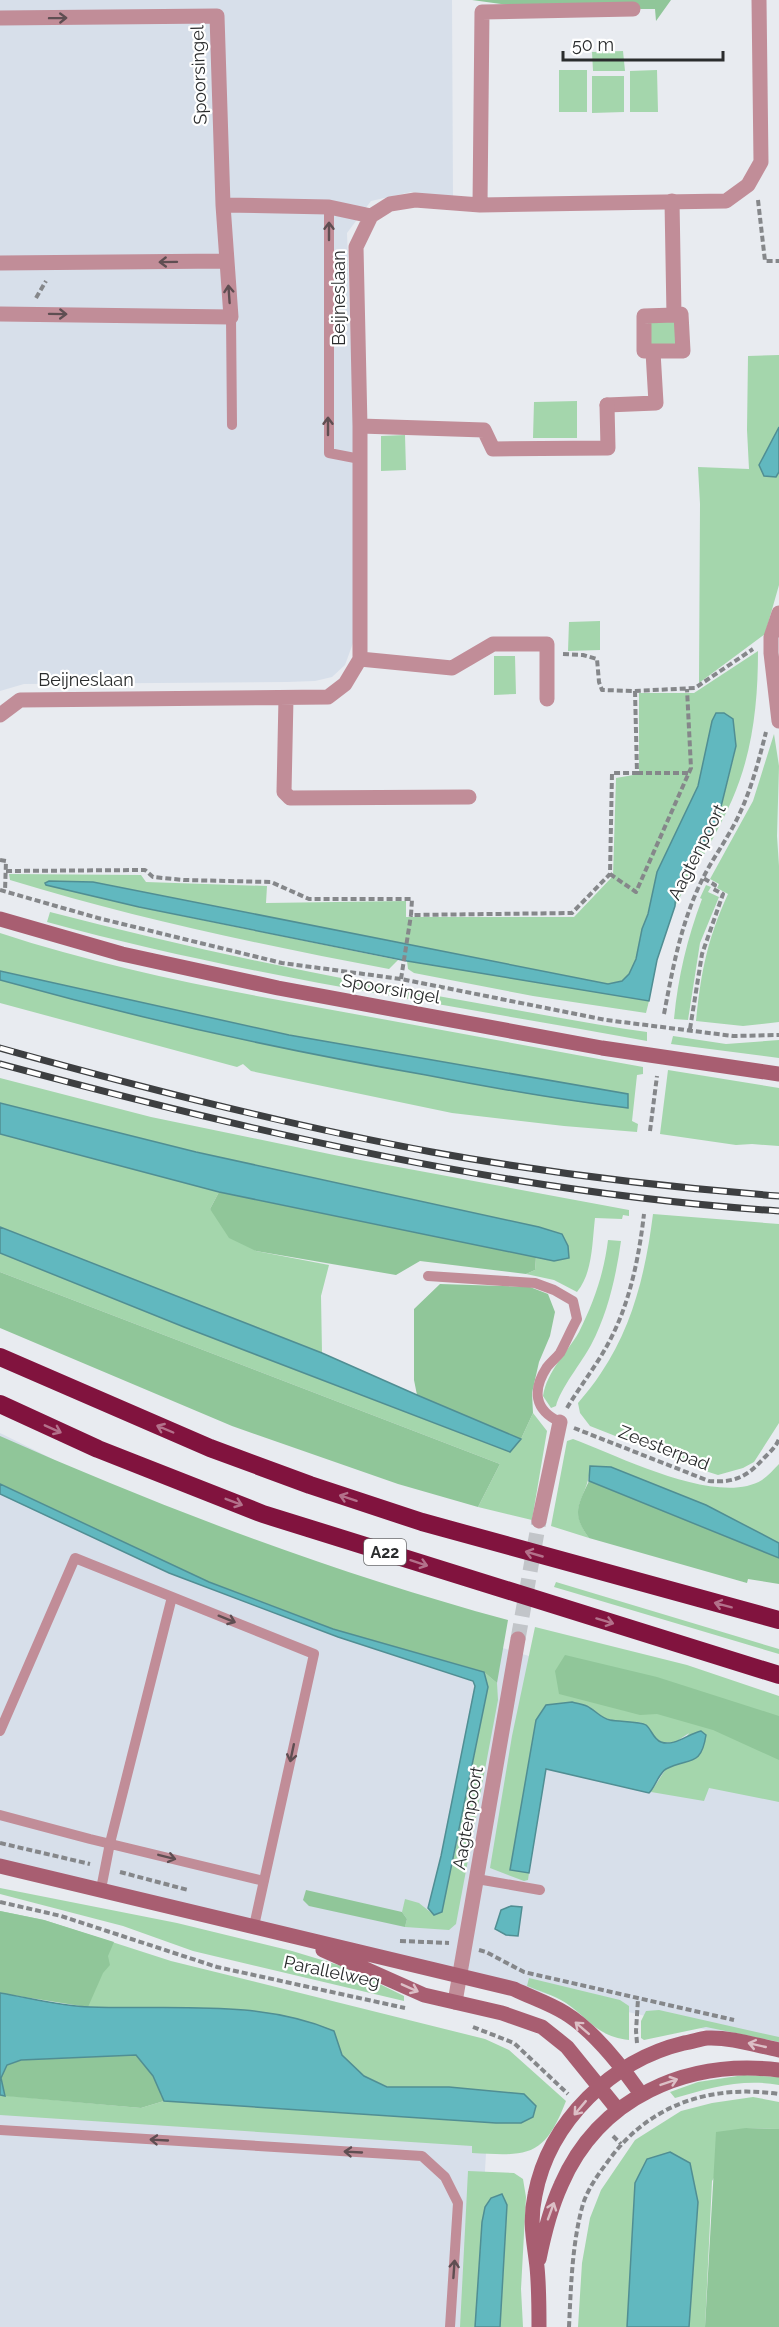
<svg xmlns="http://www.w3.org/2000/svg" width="779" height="2327" font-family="Raleway,sans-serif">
<rect width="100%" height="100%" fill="#e8ebf0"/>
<!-- built -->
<path fill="#d7dfea" d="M 0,0 L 452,0 L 453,198 L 411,192 L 371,201 L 347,233 L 354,427 L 353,643 L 345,665 L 332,677 L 315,681 L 287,682 L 24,684 L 0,691 Z
M 0,1433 L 320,1591 L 779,1734 L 779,2046 L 299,1938 L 0,1866 Z
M 0,2097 L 487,2136 L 476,2327 L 0,2327 Z"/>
<!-- green -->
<path fill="#a4d6ac" d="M 623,51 L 625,71 L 593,71 L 592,52 Z
M 559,70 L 587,70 L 587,112 L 559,112 Z
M 657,70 L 658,112 L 630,112 L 630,71 Z
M 592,76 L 624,76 L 624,112 L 592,113 Z
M 678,318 L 679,348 L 648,348 L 648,319 Z
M 779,355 L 779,427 L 759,465 L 776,477 L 779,472 L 779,585 L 765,634 L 699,683 L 700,504 L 698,467 L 749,469 L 747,430 L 748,356 Z
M 577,401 L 577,438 L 533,438 L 534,402 Z
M 405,435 L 406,470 L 381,471 L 381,436 Z
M 600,621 L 600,650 L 568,651 L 569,622 Z
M 758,651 C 758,702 753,752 732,800 C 716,836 694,871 675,906 L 676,887 L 718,819 L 736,747 L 708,745 L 698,786 L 657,872 L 648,914 L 642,929 L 636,959 L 629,974 L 622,981 L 608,984 L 93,882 L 49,881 L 46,883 L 139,907 L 398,960 L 389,969 C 262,945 134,918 10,880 L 9,874 L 141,875 L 146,882 L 267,886 L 266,903 L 406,901 L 406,917 L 574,917 L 613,876 L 616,778 L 639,774 L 639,693 L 694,693 Z
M 494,656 L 515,656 L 516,694 L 494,695 Z
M 774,734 L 779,766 L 777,836 L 779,866 L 779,1022 L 743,1026 L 696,1021 C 701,972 707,940 728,894 L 717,888 L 719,884 L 710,879 L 753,801 Z
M 706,885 L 711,887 L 708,892 L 719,897 L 700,943 L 688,1020 L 674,1019 C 678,977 687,939 702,899 L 700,898 Z
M 50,912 C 191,949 333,978 477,1003 C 534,1013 590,1024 647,1032 L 647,1041 C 446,1004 244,976 47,922 Z
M 0,933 C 106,968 217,989 327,1009 C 432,1028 538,1048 643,1067 L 643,1074 L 637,1075 L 632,1121 L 638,1124 L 637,1132 L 564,1126 L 452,1113 L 251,1071 L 243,1064 L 237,1067 L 0,1003 L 0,980 C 206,1037 416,1076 628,1108 L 627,1094 L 289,1035 L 0,971 Z
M 407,961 L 412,961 L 649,1001 L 646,1013 L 533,996 L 414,973 L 408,969 Z
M 673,1036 L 726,1044 L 779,1040 L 779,1058 L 671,1044 Z
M 668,1070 L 779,1088 L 779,1146 L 752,1144 L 736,1145 L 660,1134 Z
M 0,1078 L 151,1117 L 339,1156 L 629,1210 L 629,1216 L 623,1215 L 622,1219 L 595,1218 C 592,1243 593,1272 577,1292 L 554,1280 L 526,1274 L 535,1270 L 536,1257 L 554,1261 L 561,1234 L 539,1227 L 196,1152 L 0,1103 Z
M 0,1134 L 219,1192 L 210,1209 L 256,1251 L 329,1265 L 321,1296 L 322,1353 L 0,1227 Z
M 653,1214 L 779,1224 L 779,1423 L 754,1462 L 743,1468 L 718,1475 L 699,1469 L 590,1426 L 580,1413 L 578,1403 C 586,1393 594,1384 601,1373 C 633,1326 646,1270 653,1214 Z
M 608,1240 L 621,1241 C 616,1276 608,1313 591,1345 C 582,1362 560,1389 556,1406 L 551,1408 L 543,1396 C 547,1371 567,1353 579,1332 C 594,1302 604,1273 608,1240 Z
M 0,1253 L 184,1327 L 510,1452 L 521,1439 L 533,1413 L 547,1431 L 532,1520 L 478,1507 L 500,1464 L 0,1272 Z
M 573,1439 C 619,1456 718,1507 762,1480 C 768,1476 774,1469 779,1464 L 779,1543 L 706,1505 L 611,1467 L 590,1466 C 589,1499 565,1505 589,1538 L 551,1526 L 567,1441 Z
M 556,1582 L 779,1649 L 779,1654 L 571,1592 L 554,1587 Z
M 535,1627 L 687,1665 L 779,1696 L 779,1802 L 709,1788 L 704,1801 L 651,1792 L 689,1733 L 674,1743 L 661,1742 L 654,1736 L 647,1726 L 639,1722 L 623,1723 L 604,1718 L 588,1706 L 546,1705 L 536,1720 L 510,1870 L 529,1873 L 528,1880 L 524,1881 L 490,1868 L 512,1736 Z
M 484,1672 L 497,1683 L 498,1700 L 456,1924 L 449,1930 L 405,1927 L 407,1919 L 402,1912 L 405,1899 L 419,1903 L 434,1915 L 454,1856 L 488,1687 Z
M 0,1888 L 177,1923 L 292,1951 L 345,1967 L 404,1996 L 404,2001 L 193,1951 L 123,1926 L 0,1894 Z
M 0,1911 L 44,1920 L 171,1961 L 485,2039 L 509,2050 L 566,2101 C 544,2158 528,2156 472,2153 L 472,2146 L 0,2115 L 0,2095 L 141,2108 L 164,2101 L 496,2123 L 521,2123 L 533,2117 L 536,2106 L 449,2087 L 388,2087 L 364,2076 L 342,2055 L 334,2031 L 172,2008 L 87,2007 L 0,1993 Z
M 529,1978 L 620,2000 L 629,2006 L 629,2040 C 598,2037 589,2019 566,2003 C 554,1995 539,1991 527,1986 Z
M 659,2010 L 779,2037 L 779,2042 L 706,2027 L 644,2040 L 641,2038 L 641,2021 L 646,2011 Z
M 744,2075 L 779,2077 L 779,2085 C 743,2078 709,2088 675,2098 L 670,2092 L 698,2082 Z
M 753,2097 L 779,2102 L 779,2129 L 746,2128 L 712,2181 L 705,2327 L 689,2327 L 698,2202 L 690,2163 L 647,2159 L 635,2183 L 627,2327 L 578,2327 L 582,2263 L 590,2218 L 601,2190 L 635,2140 L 681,2111 L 712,2103 Z
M 468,2171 L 514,2173 L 523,2179 L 526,2197 L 521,2289 L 523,2327 L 500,2327 L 507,2205 L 482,2222 L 475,2327 L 460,2327 Z"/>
<!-- forest -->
<path fill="#90c699" d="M 472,0 L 671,0 L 656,21 L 655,9 L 641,9 L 621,3 L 516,6 Z
M 219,1192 L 536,1257 L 535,1270 L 526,1274 L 420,1261 L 396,1275 L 256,1251 L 229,1238 L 210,1209 Z
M 0,1272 L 500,1464 L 478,1507 L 398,1484 L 232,1426 L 0,1328 Z
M 440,1284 L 530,1287 L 548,1294 L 555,1312 L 550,1336 L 539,1362 L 532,1393 L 533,1413 L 521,1439 L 417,1395 L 414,1380 L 414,1309 Z
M 0,1436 C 165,1509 334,1573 508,1620 L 497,1683 L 484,1672 L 333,1629 L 209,1582 L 0,1484 Z
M 589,1481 L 779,1558 L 779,1584 L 748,1579 L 747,1583 L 589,1538 C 571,1514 578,1505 589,1481 Z
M 565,1655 L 657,1677 L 779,1716 L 779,1760 L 713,1730 L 657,1714 L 640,1715 L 559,1694 L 555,1671 Z
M 306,1890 L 402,1912 L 407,1919 L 405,1927 L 309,1906 L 303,1900 Z
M 0,1911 L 44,1920 L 114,1942 L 108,1956 L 110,1965 L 103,1973 L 88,2007 L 0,1993 Z
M 136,2055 L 153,2076 L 164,2101 L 141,2108 L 5,2096 L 1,2078 L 7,2064 L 21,2060 Z
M 746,2128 L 779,2129 L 779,2327 L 705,2327 L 716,2132 Z"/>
<!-- water -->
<path fill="#61b8bf" stroke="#508e93" stroke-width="1.5" d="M 779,427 L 779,472 L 776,477 L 764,476 L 759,465 Z
M 716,713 L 724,713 L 733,719 L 736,746 L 718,819 L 676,887 L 675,906 L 657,960 L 649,1001 L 407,961 L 139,907 L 46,885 L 45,883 L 49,881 L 93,882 L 608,984 L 622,981 L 629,974 L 636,959 L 642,929 L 648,914 L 657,872 L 698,786 L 712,721 Z
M 0,971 L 289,1035 L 628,1094 L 628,1108 C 560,1100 493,1088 426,1075 C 282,1050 141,1019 0,980 Z
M 0,1103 L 196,1152 L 539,1227 L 562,1234 L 568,1246 L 569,1258 L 554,1261 L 219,1192 L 0,1134 Z
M 0,1227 L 322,1353 L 417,1395 L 521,1439 L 510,1452 L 184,1327 L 0,1253 Z
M 590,1466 L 611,1467 L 706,1505 L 779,1543 L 779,1558 L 589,1481 Z
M 0,1484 L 209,1582 L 333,1629 L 484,1672 L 488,1687 L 442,1912 L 434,1915 L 428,1908 L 441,1856 L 475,1686 L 473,1681 L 338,1637 L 169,1573 L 0,1494 Z
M 572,1702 C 578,1704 585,1704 590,1708 C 597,1712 601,1718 610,1720 C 619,1722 640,1721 646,1725 C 652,1730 653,1739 661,1742 C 674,1747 688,1734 701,1731 L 706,1735 C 701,1768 689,1757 666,1769 C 659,1773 655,1787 649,1793 L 546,1769 L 529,1873 L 510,1870 L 536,1720 L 546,1705 Z
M 511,1906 L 522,1907 L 518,1936 L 506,1935 L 495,1929 L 501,1910 Z
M 0,1993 C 30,1998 61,2006 90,2007 C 171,2010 258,1999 334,2031 L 342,2055 L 364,2076 L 387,2087 L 449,2087 L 524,2094 L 536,2106 L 533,2117 L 521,2123 L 496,2123 L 164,2101 L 153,2076 L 136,2055 L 21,2060 L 7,2065 L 1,2078 L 5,2096 L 0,2095 Z
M 670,2152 L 690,2163 L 698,2202 L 689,2327 L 627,2327 L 635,2183 L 647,2159 Z
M 502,2194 L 507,2205 L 500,2327 L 475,2327 L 482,2222 L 485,2207 L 491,2198 Z"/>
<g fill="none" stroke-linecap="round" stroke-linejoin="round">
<!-- minor-tunnel -->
<path stroke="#c2c5c9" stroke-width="15" stroke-dasharray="15 8" stroke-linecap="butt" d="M 518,1639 L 539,1521"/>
<!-- path -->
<path stroke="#85878a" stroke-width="4" stroke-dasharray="6 3" stroke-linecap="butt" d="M 758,200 L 765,261 L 779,261
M 36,298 L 46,281
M 563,654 L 583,655 L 597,659 L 599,682 L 602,690 L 635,691 L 695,688 L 753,649
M 637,773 L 689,773
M 0,860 L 6,861 L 5,891
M 6,871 L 145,870 L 153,877 L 184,880 L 271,882 L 309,899 L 412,899 L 411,915 L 572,913 L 610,874 L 612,773 L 637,773 L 635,691
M 610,874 L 636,892 L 691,768 L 687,689
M 0,890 L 98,918 L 282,963 L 401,979 L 606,1020 L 733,1036 L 779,1035
M 401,979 L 411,915
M 664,1014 C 673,967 681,922 703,878 C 712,860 725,842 735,823 C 750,794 758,764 766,732
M 690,1029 L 702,954 L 723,894 L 713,889 L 715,885 L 703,878
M 650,1131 L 657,1076
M 567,1408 C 580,1386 597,1365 609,1342 C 630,1303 639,1257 644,1214
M 574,1428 L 709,1481 C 734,1483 747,1477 764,1458 C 770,1452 776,1447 779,1439
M 0,1843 L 90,1864
M 120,1872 L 188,1890
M 0,1902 L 61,1916 L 217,1967 L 405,2008
M 400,1941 L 449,1943
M 479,1950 L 486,1952 L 524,1972 L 734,2020
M 473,2027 L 514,2043 L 568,2094
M 637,2043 L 636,2031 L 638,1999
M 613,2136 L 621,2144
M 569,2327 C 571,2286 572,2243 583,2204 C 588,2189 597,2176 606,2164 C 647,2105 709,2084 779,2094"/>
<!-- service -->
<path stroke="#c18d98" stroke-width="10" d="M 329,207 L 329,453 L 360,459
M 231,317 L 232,425
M 428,1276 L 535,1283 L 554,1290 L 573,1301 L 577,1319 C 571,1330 566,1342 560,1353 C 556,1358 551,1362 547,1367 C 532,1390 534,1410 560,1422
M 0,1731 L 75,1558 L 314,1654 L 254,1926
M 0,1815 L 90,1839 L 264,1881
M 477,1879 L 540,1890
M 101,1889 L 110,1843 L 172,1597
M 0,2130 L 422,2156 L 445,2177 L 458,2203 L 450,2327"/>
<!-- pedestrian -->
<path stroke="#c18d98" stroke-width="15" d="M 672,201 L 674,315 L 681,314 L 683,351 L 644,351 L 644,316 L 674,315
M 607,405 L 656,403 L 653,352"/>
<!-- minor -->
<path stroke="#c18d98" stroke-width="15" d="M 0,18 L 217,16 L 223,205
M 480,205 L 482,12 L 633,9
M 0,263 L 226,261
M 0,314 L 231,317 L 223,205 L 329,207 L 371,216
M 360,426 L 484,430 L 493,449 L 608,448 L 607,405
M 779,613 L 771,637 L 771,653 L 779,721
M 360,659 L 452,668 L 493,644 L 547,644 L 547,699
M 286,698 L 284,792 L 290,798 L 469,797
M 0,715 L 20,700 L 328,697 L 345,684 L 360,659 L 360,426 L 356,247 L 371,216 L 390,204 L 415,200 L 480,205 L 726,201 L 748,185 L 761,162 L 759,0
M 539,1521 L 560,1422
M 455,2002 L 518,1639"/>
<!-- secondary -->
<path stroke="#a85e71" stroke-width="15" d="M 0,919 L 122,954 L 278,988 L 602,1048 L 779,1074
M 0,1866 L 514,1989 C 530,1997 549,2003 565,2013 C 593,2030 622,2067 641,2094
M 323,1950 L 424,1995 L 502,2013 L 542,2027 L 567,2047 L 618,2110
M 539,2259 C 544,2234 550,2209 561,2185 C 599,2097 687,2059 779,2070
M 539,2327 C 539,2307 539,2287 537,2267 C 534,2240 529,2223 535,2195 C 549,2121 613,2060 684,2043 C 692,2042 699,2039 707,2038 C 731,2037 755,2045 779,2050"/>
<!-- motorway -->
<path stroke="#81133e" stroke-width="18" d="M 0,1357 L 210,1448 L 310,1485 L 422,1522 L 779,1620
M 0,1404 L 98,1449 L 263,1514 L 779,1675"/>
<defs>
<path id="rail" d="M 0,1048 C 143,1088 287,1125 432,1152 C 547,1173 663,1187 779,1196
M 0,1064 C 256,1133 514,1193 779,1211"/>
</defs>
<!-- rail casing -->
<use href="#rail" stroke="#3d3f41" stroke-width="7"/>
<!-- rail -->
<use href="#rail" stroke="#fff" stroke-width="4.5" stroke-dasharray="14" stroke-linecap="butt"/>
</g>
<!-- one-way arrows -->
<defs><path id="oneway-shaft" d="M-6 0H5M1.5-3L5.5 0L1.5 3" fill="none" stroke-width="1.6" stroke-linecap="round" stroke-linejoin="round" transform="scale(1.5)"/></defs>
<g stroke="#5f4e52">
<use href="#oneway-shaft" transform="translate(58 18) rotate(-1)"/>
<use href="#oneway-shaft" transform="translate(329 231) rotate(-90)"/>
<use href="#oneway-shaft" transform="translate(168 262) rotate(179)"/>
<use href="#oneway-shaft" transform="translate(229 294) rotate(-94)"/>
<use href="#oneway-shaft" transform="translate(58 314) rotate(1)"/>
<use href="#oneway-shaft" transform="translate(328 426) rotate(-90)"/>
<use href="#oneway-shaft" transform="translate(227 1619) rotate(22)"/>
<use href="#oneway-shaft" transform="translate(292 1753) rotate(102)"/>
<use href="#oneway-shaft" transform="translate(167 1857) rotate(14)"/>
<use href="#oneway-shaft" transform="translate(159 2140) rotate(-177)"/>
<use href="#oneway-shaft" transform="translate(353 2152) rotate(-177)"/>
<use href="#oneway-shaft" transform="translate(454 2269) rotate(-86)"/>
</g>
<g stroke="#b3718b">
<use href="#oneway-shaft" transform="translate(53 1429) rotate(24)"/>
<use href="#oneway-shaft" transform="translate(165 1429) rotate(-157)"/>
<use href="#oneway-shaft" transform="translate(348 1498) rotate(-162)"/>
<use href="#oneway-shaft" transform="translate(234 1502) rotate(21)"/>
<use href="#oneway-shaft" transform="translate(534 1554) rotate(-164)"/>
<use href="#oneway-shaft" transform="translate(419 1563) rotate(18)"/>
<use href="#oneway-shaft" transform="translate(723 1605) rotate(-165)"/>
<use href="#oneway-shaft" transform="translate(605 1621) rotate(17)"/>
</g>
<g stroke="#dcbfc6">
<use href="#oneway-shaft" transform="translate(410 1988) rotate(24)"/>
<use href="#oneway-shaft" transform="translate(582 2028) rotate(-139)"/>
<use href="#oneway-shaft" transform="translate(757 2045) rotate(-167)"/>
<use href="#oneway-shaft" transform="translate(669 2082) rotate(-19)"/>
<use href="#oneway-shaft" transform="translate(580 2108) rotate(130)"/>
<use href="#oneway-shaft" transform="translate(551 2211) rotate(-70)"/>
</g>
<g text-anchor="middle" stroke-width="4.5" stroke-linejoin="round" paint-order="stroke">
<!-- shield labels -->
<rect fill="#fff" stroke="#6a6b6c" stroke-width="1.5" x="364" y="1539" width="42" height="26" rx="4.5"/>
<g font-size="16" font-weight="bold" fill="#2a2c2d">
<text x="385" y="1558">A22</text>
</g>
<!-- street labels -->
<g font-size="18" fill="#2a2c2d" stroke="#fff">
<text transform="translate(199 75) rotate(-92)" y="6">Spoorsingel</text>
<text transform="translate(339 298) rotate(-90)" y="6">Beijneslaan</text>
<text x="86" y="686">Beijneslaan</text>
<text transform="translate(697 852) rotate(-63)" y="6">Aagtenpoort</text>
<text transform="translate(391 989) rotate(10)" y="6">Spoorsingel</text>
<text transform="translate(664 1448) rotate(21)" y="6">Zeesterpad</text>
<text transform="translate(468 1818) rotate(-80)" y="6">Aagtenpoort</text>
<text transform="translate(332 1972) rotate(12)" y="6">Parallelweg</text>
</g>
</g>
<!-- scale -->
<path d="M563 51v9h160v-9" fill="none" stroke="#2a2c2d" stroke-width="3"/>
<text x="572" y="51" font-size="18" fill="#2a2c2d" stroke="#ffffff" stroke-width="4.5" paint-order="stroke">50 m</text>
</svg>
